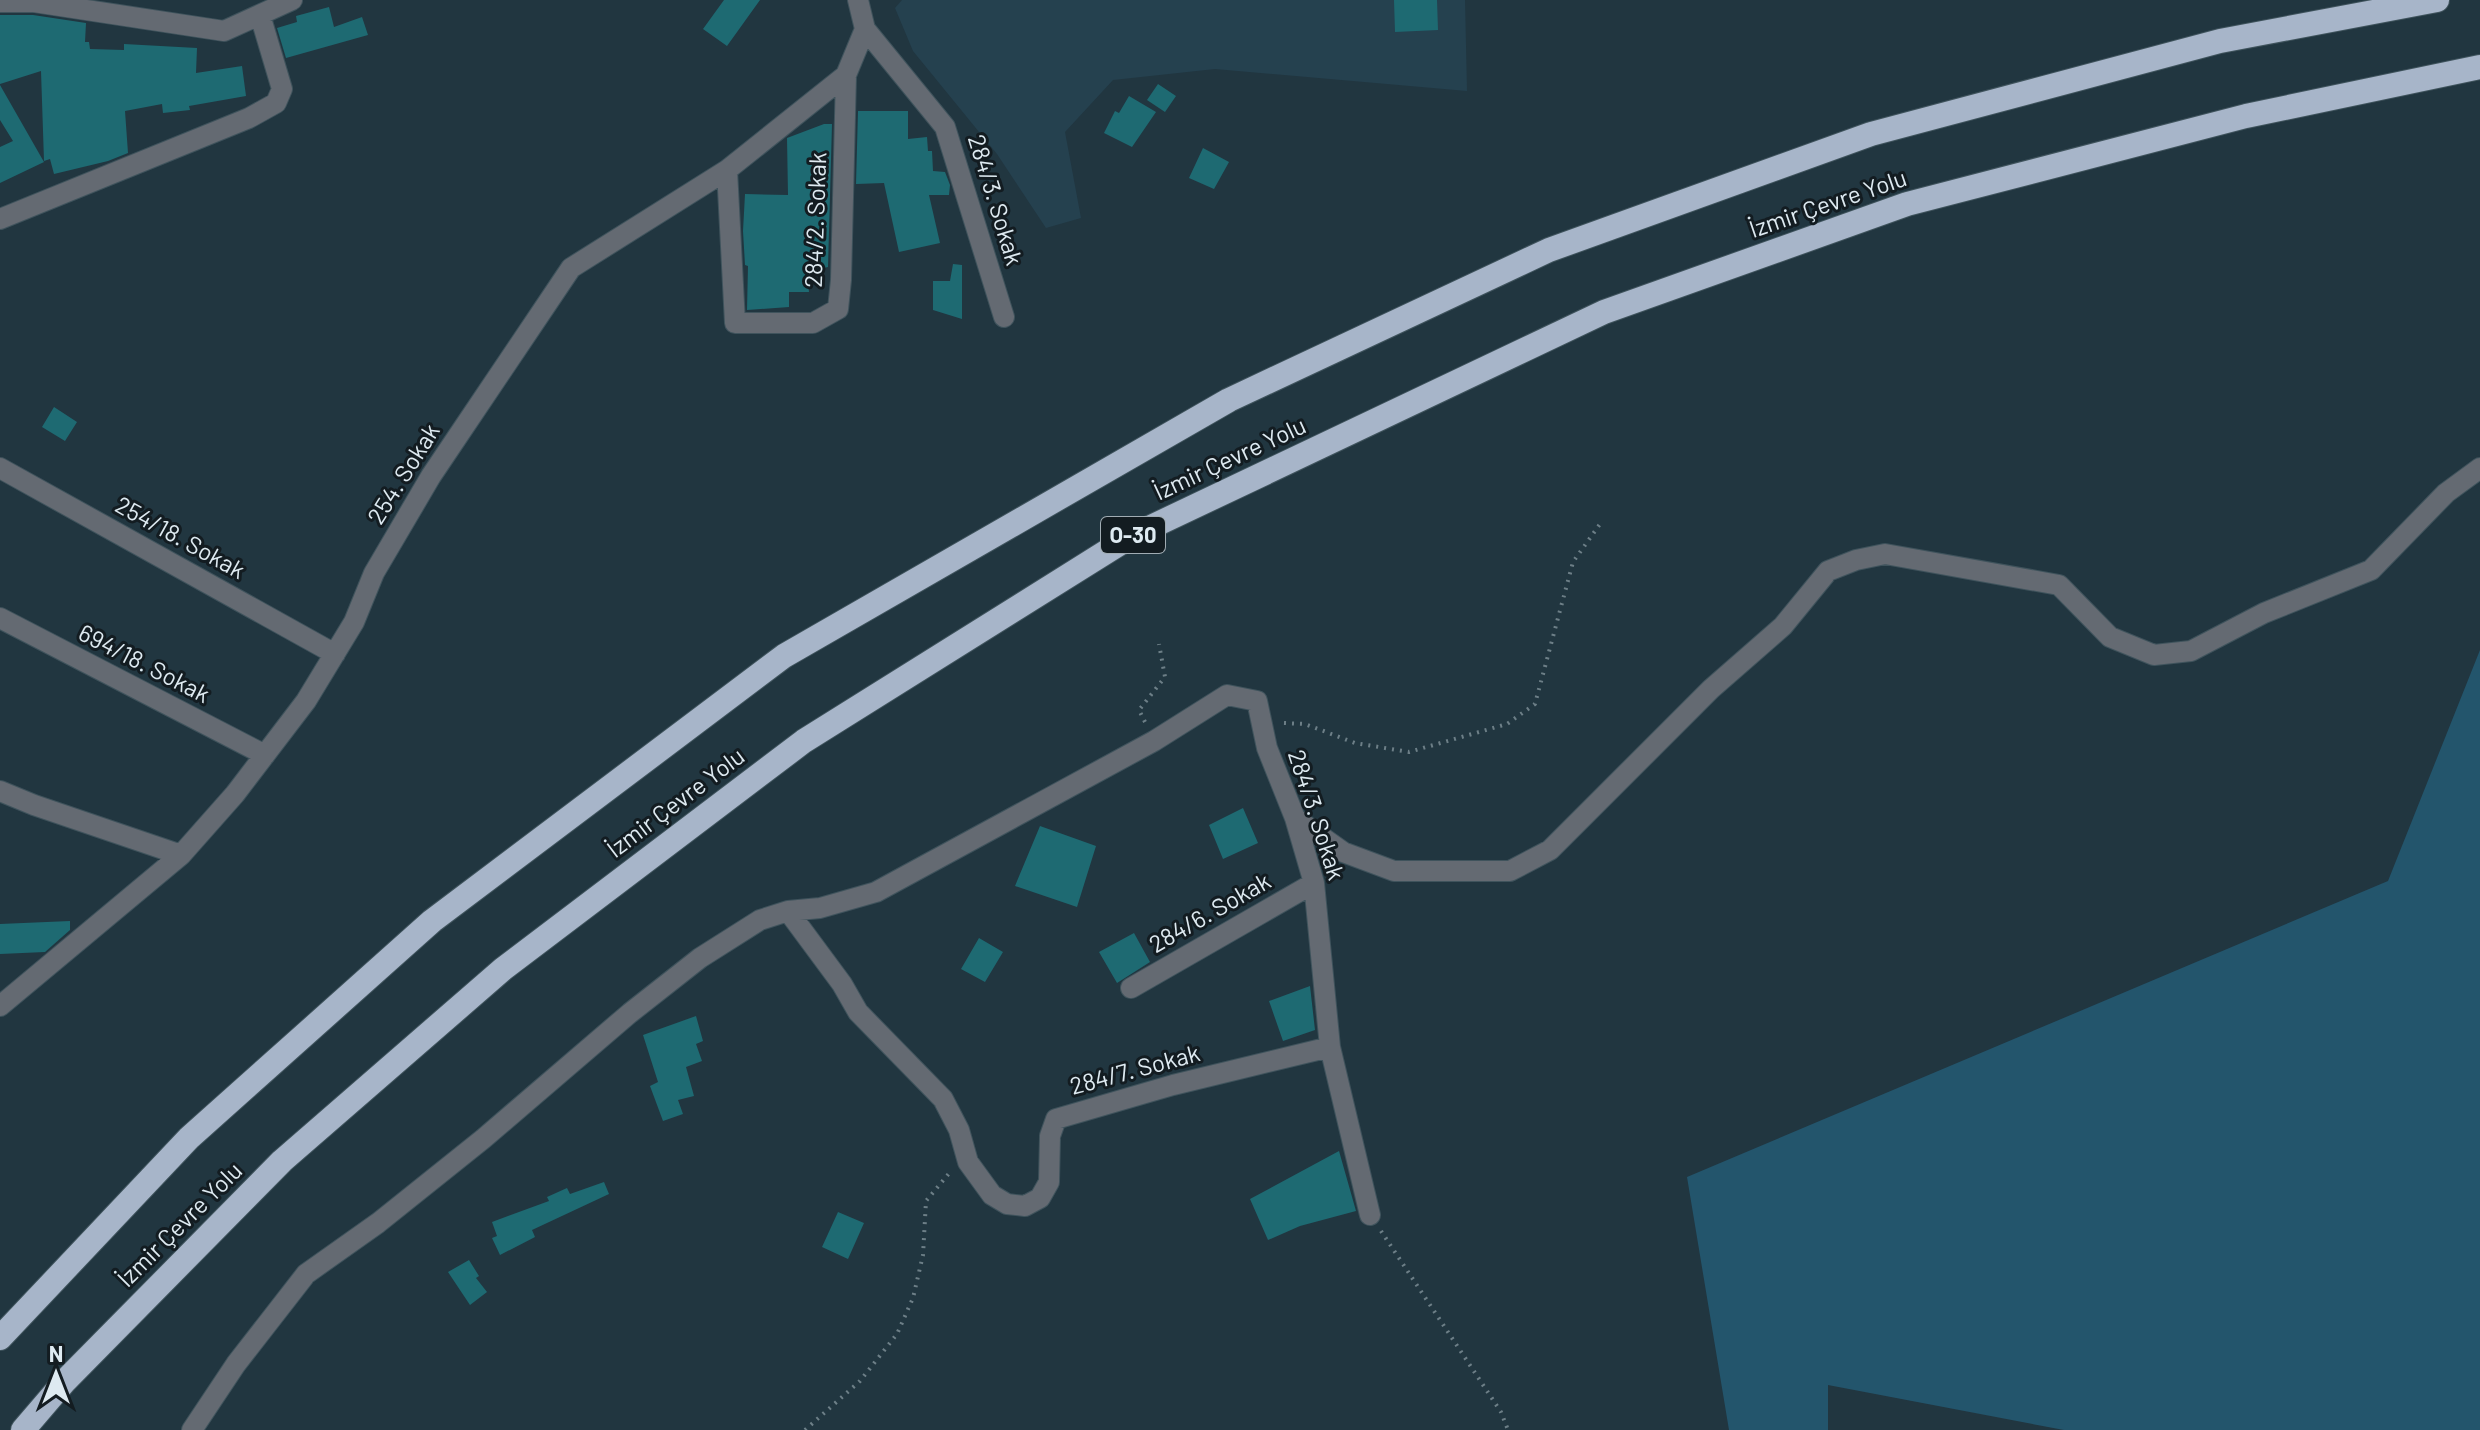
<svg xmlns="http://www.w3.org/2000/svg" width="2480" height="1430" font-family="Barlow,sans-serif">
<rect width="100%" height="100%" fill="#213640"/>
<!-- built -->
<path fill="#25414f" d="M 902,0 L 1465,0 L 1467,91 L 1215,69 L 1113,80 L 1065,132 L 1081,218 L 1046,228 L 997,154 L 913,51 L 895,8 Z"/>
<!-- green -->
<path fill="#23556c" d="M 2480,650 L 2480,1430 L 2064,1430 L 1828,1385 L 1828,1430 L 1729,1430 L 1687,1177 L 2388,881 Z"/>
<!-- building -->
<path fill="#1e6a72" d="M 724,0 L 760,0 L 727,46 L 703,29 Z
M 1394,0 L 1437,0 L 1438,30 L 1395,32 Z
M 329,7 L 334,27 L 362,17 L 368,35 L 286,58 L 277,28 L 297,22 L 296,16 Z
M 0,15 L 33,15 L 86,23 L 85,42 L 89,42 L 90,49 L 124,50 L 124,44 L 197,48 L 196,73 L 242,66 L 246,96 L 189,106 L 190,110 L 163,113 L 162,104 L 125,111 L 128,153 L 108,161 L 54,174 L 50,159 L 44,161 L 41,71 L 0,84 Z
M 1158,84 L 1176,96 L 1165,112 L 1147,100 Z
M 0,85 L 44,162 L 0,183 L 0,147 L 13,141 L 0,120 Z
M 1129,96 L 1156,112 L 1132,147 L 1104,133 L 1115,111 L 1119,113 Z
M 858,111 L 908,111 L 908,139 L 927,137 L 928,151 L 932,151 L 933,171 L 945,172 L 950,185 L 949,195 L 929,195 L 940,243 L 899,252 L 884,183 L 856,184 Z
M 824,124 L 832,124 L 828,267 L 807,272 L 809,292 L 789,292 L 789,307 L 747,310 L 748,266 L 745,265 L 743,231 L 745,194 L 788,195 L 787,138 Z
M 1203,148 L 1229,162 L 1214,189 L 1189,178 Z
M 953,264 L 962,265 L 962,319 L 933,310 L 933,281 L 950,281 Z
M 54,407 L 77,422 L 65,441 L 42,427 Z
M 1243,808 L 1258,843 L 1223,859 L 1209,825 Z
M 1040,826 L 1096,846 L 1077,907 L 1015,886 Z
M 70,921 L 70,930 L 45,952 L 0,954 L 0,924 Z
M 1134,933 L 1150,962 L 1117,983 L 1099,952 Z
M 979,938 L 1003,952 L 985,982 L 961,969 Z
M 1310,986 L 1315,1030 L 1283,1041 L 1269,1001 Z
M 696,1016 L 703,1041 L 696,1044 L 702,1061 L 686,1067 L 694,1096 L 678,1100 L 683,1114 L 663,1121 L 650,1086 L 658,1082 L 643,1035 Z
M 1339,1151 L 1356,1211 L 1300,1226 L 1268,1240 L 1250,1199 Z
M 604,1182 L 609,1194 L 532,1230 L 535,1237 L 500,1255 L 492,1238 L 497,1236 L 492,1222 L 549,1201 L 547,1197 L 567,1188 L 570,1194 Z
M 838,1212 L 864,1223 L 848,1259 L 822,1247 Z
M 469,1260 L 479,1276 L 476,1278 L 487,1292 L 470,1305 L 448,1272 Z"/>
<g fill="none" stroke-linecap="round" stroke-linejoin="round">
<defs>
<path id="minor" d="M 0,2 L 34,2 L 224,31 L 292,0
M 865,29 L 945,127 L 1004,317
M 727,170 L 735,323 L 813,323 L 838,309 L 841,280 L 846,75
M 0,219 L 249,118 L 276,103 L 282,89 L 260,15
M 0,468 L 335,654
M 0,618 L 265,755
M 0,791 L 34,805 L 181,855
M 1295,818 L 1343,852 L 1394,871 L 1510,871 L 1550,850 L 1711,689 L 1783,626 L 1828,571 L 1856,560 L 1885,554 L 2059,585 L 2110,637 L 2154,655 L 2191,651 L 2264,613 L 2371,570 L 2446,493 L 2480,468
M 788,911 L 842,984 L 858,1012 L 943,1099 L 959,1130 L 968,1162 L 992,1195 L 1007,1204 L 1025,1206 L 1040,1198 L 1049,1182 L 1050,1136 L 1056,1119 L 1173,1085 L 1330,1047
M 1131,988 L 1314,883
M 0,1006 L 181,855 L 235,794 L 306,701 L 354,622 L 374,573 L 431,476 L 571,268 L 727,170 L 846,75 L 865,29 L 858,0
M 192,1430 L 236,1364 L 306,1274 L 378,1223 L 483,1139 L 630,1013 L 700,958 L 760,920 L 788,911 L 820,908 L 876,892 L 1154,741 L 1227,695 L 1257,701 L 1267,748 L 1295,818 L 1314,883 L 1330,1047 L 1370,1215"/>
<path id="highway" d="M 0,1338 L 189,1138 L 432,921 L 784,656 L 1229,400 L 1549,250 L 1871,134 L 2220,41 L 2437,0
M 23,1430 L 65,1381 L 282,1161 L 503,969 L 804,741 L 1130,537 L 1604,312 L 1907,204 L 2246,116 L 2480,67"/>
</defs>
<!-- minor casing -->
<use href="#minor" stroke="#3f535c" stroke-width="22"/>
<!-- highway casing -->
<use href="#highway" stroke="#3f535c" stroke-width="26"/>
<!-- path -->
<path stroke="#6d7f87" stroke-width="4" stroke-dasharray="2 6" stroke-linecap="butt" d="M 1145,722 L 1139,710 L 1165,677 L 1159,644
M 1284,723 L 1305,724 L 1355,743 L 1409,752 L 1507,724 L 1535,704 L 1573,562 L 1600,524
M 1381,1231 L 1501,1412 L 1508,1430
M 805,1430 L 860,1381 L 897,1334 L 913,1298 L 923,1255 L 926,1201 L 951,1171"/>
<!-- minor -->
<use href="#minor" stroke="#646a72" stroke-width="20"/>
<!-- highway -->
<use href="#highway" stroke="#a7b5c9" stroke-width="24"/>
</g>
<g text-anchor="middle" stroke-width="6" stroke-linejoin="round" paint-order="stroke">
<!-- shield labels -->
<rect fill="#131c21" stroke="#a1acb3" stroke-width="2" x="1101" y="517" width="64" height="36" rx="6"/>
<g font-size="22" font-weight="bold" fill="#deeaf1">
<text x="1133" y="543">O-30</text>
</g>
<!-- street labels -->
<g font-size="24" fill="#deeaf1" stroke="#131c21">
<text transform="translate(995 200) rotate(73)" y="8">284/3. Sokak</text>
<text transform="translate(1828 204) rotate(-19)" y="8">İzmir Çevre Yolu</text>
<text transform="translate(816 220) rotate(-88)" y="8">284/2. Sokak</text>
<text transform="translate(1230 459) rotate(-25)" y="8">İzmir Çevre Yolu</text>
<text transform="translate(404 474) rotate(-58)" y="8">254. Sokak</text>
<text transform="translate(180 538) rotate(29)" y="8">254/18. Sokak</text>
<text transform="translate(144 664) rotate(27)" y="8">694/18. Sokak</text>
<text transform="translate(676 803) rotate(-37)" y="8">İzmir Çevre Yolu</text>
<text transform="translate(1316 815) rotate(72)" y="8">284/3. Sokak</text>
<text transform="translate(1210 913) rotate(-30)" y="8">284/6. Sokak</text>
<text transform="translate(1135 1070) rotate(-15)" y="8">284/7. Sokak</text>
<text transform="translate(180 1225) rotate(-45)" y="8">İzmir Çevre Yolu</text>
</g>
</g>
<!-- north arrow -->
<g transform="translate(56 1374)" stroke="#131c21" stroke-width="6" paint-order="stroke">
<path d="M0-6L14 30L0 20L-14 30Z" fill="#deeaf1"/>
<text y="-12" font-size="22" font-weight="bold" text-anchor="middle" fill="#deeaf1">N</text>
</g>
</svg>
